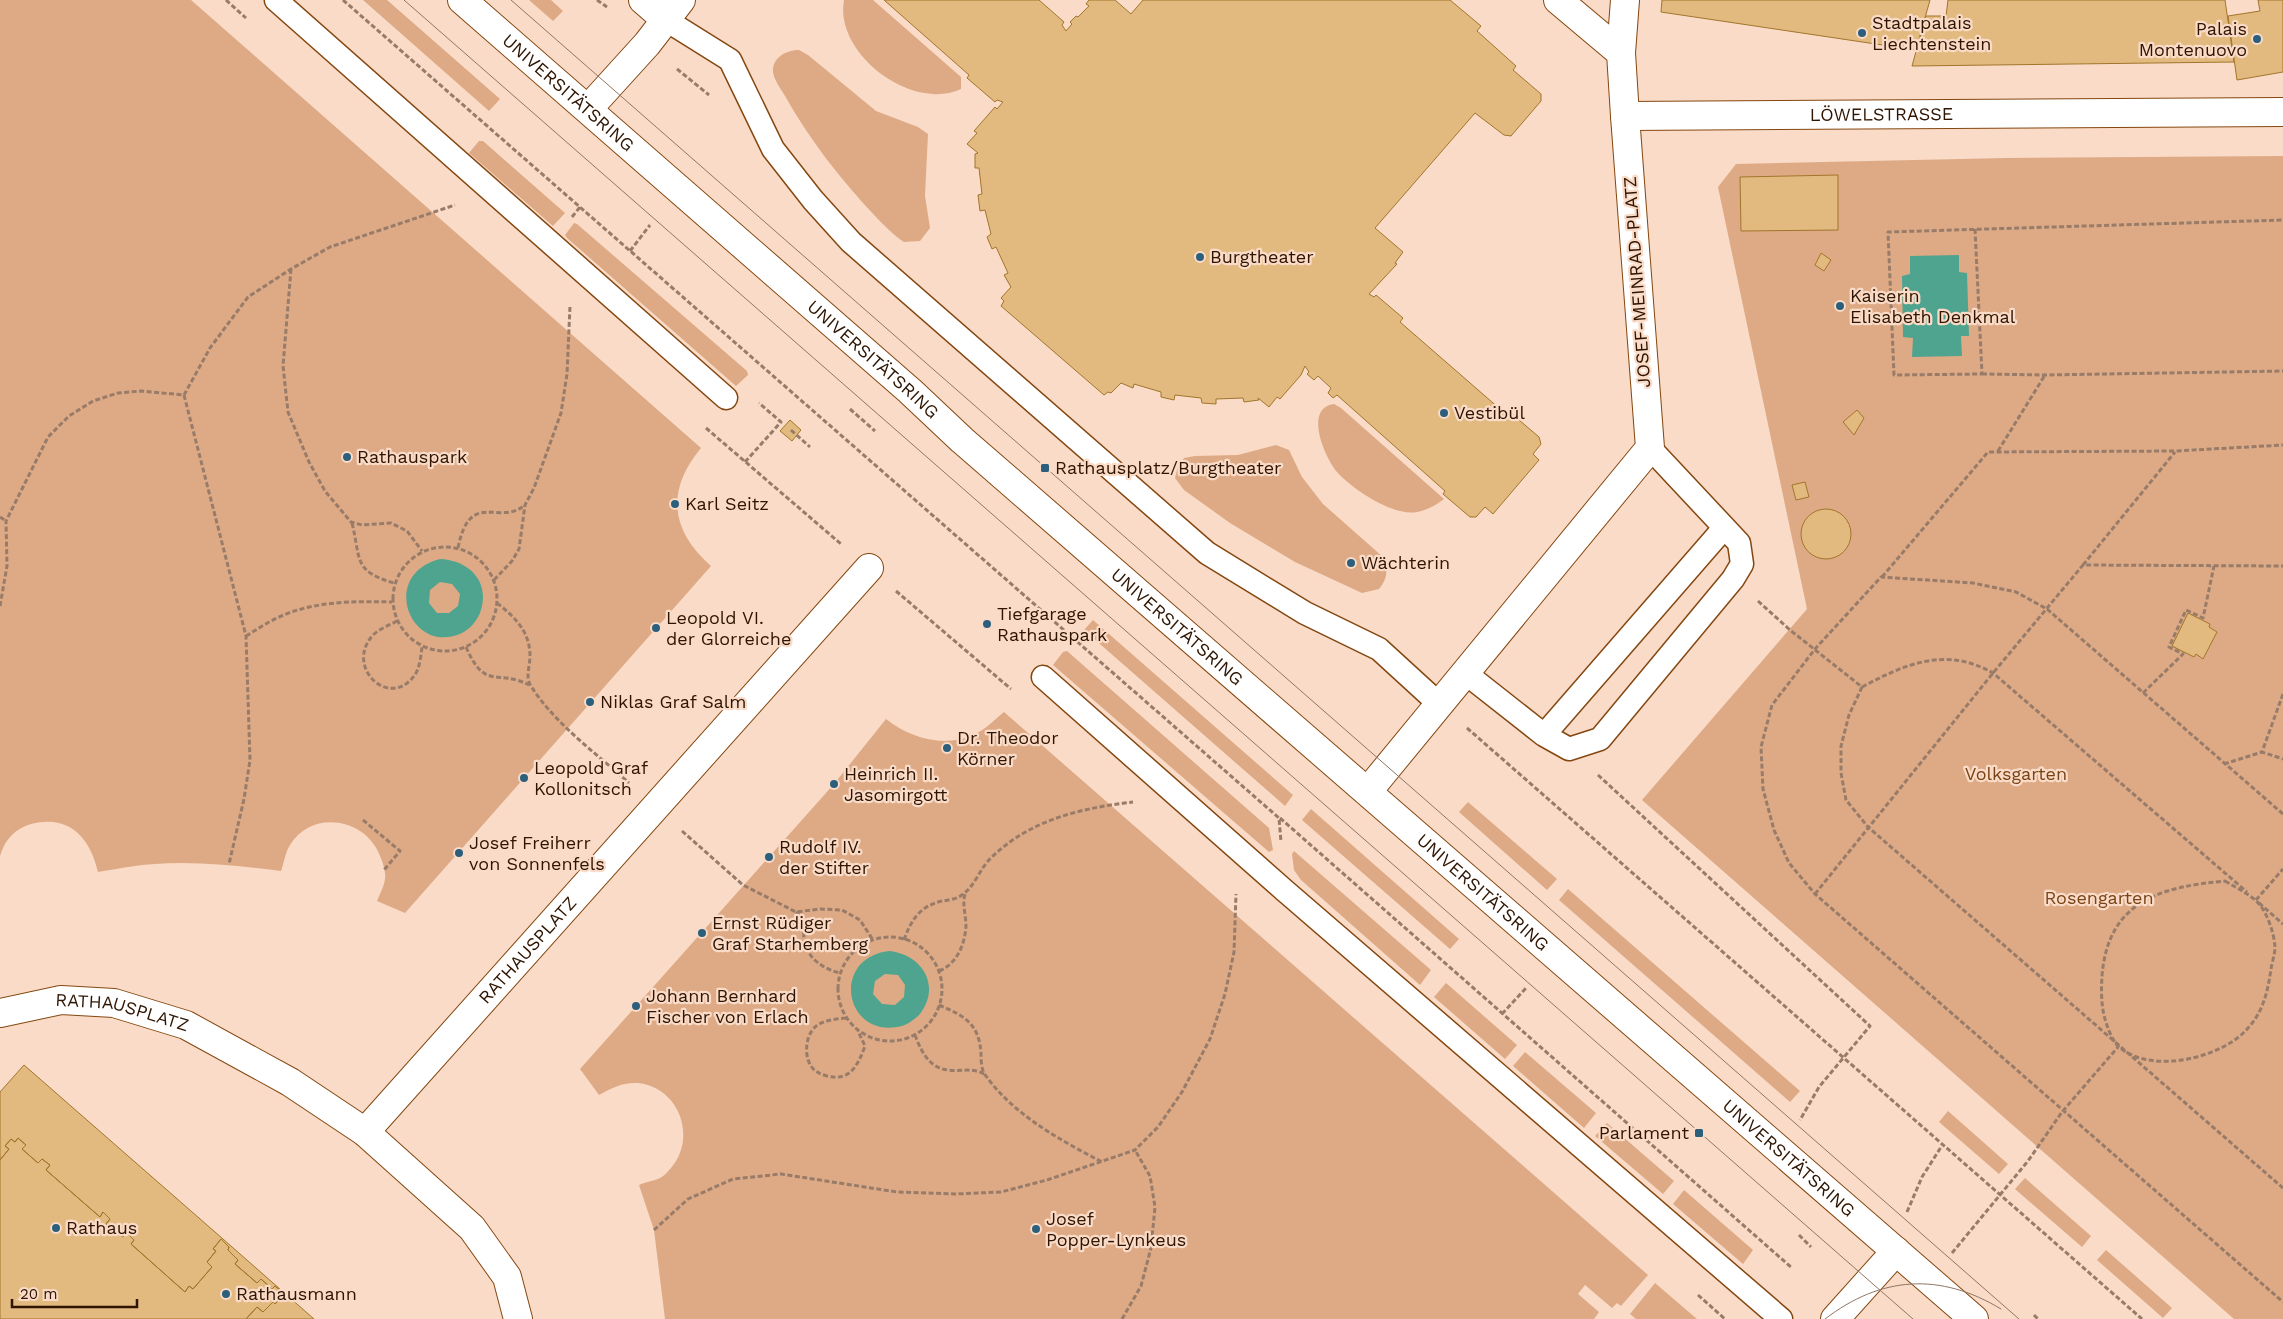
<svg xmlns="http://www.w3.org/2000/svg" width="2283" height="1319" font-family="'Work Sans',sans-serif">
<rect width="100%" height="100%" fill="#f9dbc7"/>
<!-- green -->
<path fill="#deaa85" d="M 0,0 L 191,0 L 701,448 C 666,490 670,530 711,566 L 405,913 L 377,901 C 380,894 384,886 385,879 C 386,872 383,863 380,856 C 366,818 312,809 290,845 C 285,853 284,863 281,871 C 239,866 197,861 155,864 C 136,865 116,869 98,872 C 90,837 69,814 31,824 C 15,829 5,839 0,856 Z
M 363,0 L 387,0 L 500,99 L 489,111 Z
M 529,0 L 551,0 L 563,11 L 553,21 Z
M 844,0 L 873,0 L 961,77 L 961,89 C 912,112 834,54 844,0 Z
M 799,50 L 808,55 L 876,111 L 918,127 L 928,134 L 925,196 L 930,228 L 920,241 L 904,242 C 893,235 884,225 875,216 C 841,180 809,139 785,96 C 781,89 774,80 773,72 C 772,57 787,50 799,50 Z
M 479,141 L 483,141 L 565,213 L 553,226 L 469,153 Z
M 2283,156 L 2283,1319 L 2234,1319 L 1642,800 L 1807,609 L 1718,187 L 1736,164 L 2006,158 Z
M 574,223 L 577,224 L 747,371 L 748,375 L 736,386 L 567,238 L 565,235 Z
M 1334,404 L 1341,408 L 1444,499 C 1436,505 1428,510 1417,512 C 1394,517 1352,489 1337,472 C 1325,458 1303,408 1334,404 Z
M 1276,445 L 1289,450 L 1302,477 L 1323,504 L 1383,557 C 1388,570 1388,578 1379,589 L 1362,593 L 1295,562 L 1230,523 L 1184,490 L 1175,478 L 1178,466 L 1184,458 L 1195,456 L 1238,455 Z
M 1093,620 L 1293,795 L 1285,806 L 1084,630 Z
M 1067,651 L 1269,828 L 1273,850 L 1269,852 L 1053,665 L 1063,652 Z
M 1004,712 L 1648,1275 L 1621,1306 L 1617,1303 L 1612,1308 L 1585,1285 L 1578,1294 L 1599,1312 L 1594,1319 L 665,1319 L 654,1230 L 639,1185 C 645,1182 654,1181 660,1178 C 666,1175 670,1169 674,1164 C 696,1133 677,1087 638,1083 C 623,1082 611,1088 599,1095 L 580,1069 L 834,784 L 886,719 C 910,738 944,748 973,735 C 985,730 994,720 1004,712 Z
M 1468,802 L 1557,879 L 1547,890 L 1459,812 Z
M 1311,809 L 1459,939 L 1450,949 L 1302,820 Z
M 1294,851 L 1431,970 L 1420,985 L 1301,880 L 1294,870 L 1292,854 Z
M 1568,889 L 1800,1091 L 1790,1102 L 1559,900 Z
M 1446,983 L 1517,1045 L 1505,1059 L 1434,997 Z
M 1525,1052 L 1596,1113 L 1584,1128 L 1513,1066 Z
M 1948,1111 L 2008,1164 L 1999,1174 L 1939,1122 Z
M 1607,1123 L 1674,1181 L 1663,1194 L 1595,1136 Z
M 2025,1178 L 2091,1236 L 2082,1247 L 2015,1189 Z
M 1684,1190 L 1753,1250 L 1743,1264 L 1673,1204 Z
M 2106,1250 L 2172,1308 L 2163,1318 L 2097,1260 Z
M 1655,1283 L 1697,1319 L 1636,1319 L 1630,1314 Z"/>
<!-- water -->
<path fill="#4fa490" fill-rule="evenodd" d="M 1959,255 L 1959,272 L 1967,273 L 1969,336 L 1961,336 L 1962,356 L 1912,357 L 1913,338 L 1903,337 L 1902,276 L 1910,274 L 1910,256 Z
M 440,559 C 466,560 488,578 482,606 C 480,617 472,628 462,633 C 411,657 378,575 440,559 ZM 440,582 L 452,584 L 460,594 L 458,606 L 449,613 L 437,613 L 429,603 L 430,590 Z
M 889,951 C 921,954 942,985 920,1014 C 914,1020 906,1026 897,1027 C 844,1036 831,958 889,951 ZM 885,974 L 898,975 L 905,985 L 904,997 L 895,1005 L 882,1004 L 873,994 L 875,981 Z"/>
<!-- building -->
<path fill="#e2ba80" stroke="#a2752b" d="M 884,0 L 1039,0 L 1064,22 L 1062,25 L 1066,31 L 1072,24 L 1070,22 L 1076,16 L 1078,17 L 1089,6 L 1086,4 L 1089,0 L 1115,0 L 1131,14 L 1143,0 L 1450,0 L 1481,26 L 1477,31 L 1516,66 L 1513,70 L 1541,94 L 1541,101 L 1511,136 L 1504,135 L 1475,113 L 1375,228 L 1403,252 L 1395,263 L 1397,264 L 1369,294 L 1374,297 L 1376,295 L 1403,318 L 1400,322 L 1508,416 L 1512,414 L 1539,437 L 1541,444 L 1533,454 L 1539,460 L 1493,514 L 1485,507 L 1476,517 L 1470,517 L 1443,494 L 1445,491 L 1337,395 L 1333,398 L 1328,393 L 1331,388 L 1318,376 L 1314,380 L 1307,374 L 1309,372 L 1305,366 L 1301,375 L 1280,399 L 1277,397 L 1269,407 L 1258,398 L 1259,400 L 1244,402 L 1243,398 L 1216,399 L 1216,404 L 1202,403 L 1201,398 L 1175,395 L 1174,400 L 1161,397 L 1161,392 L 1134,384 L 1133,388 L 1121,383 L 1111,393 L 1108,392 L 1104,395 L 1001,306 L 1004,301 L 1001,298 L 1011,287 L 1004,275 L 1008,273 L 996,247 L 992,249 L 987,237 L 991,234 L 985,210 L 980,211 L 978,195 L 982,194 L 979,168 L 975,168 L 975,154 L 978,153 L 967,144 L 977,133 L 974,131 L 995,107 L 997,109 L 1003,102 L 997,100 L 995,102 L 967,78 L 969,75 Z
M 1662,0 L 1930,0 L 1916,50 L 1661,12 Z
M 1948,0 L 2225,0 L 2234,62 L 1912,66 L 1926,16 L 1946,16 Z
M 2258,0 L 2283,0 L 2283,72 L 2237,80 L 2228,16 L 2260,11 Z
M 1838,175 L 1838,230 L 1741,231 L 1740,177 Z
M 1821,253 L 1831,260 L 1824,271 L 1815,265 Z
M 1857,410 L 1864,418 L 1854,435 L 1843,422 Z
M 790,420 L 801,430 L 792,441 L 780,431 Z
M 1805,482 L 1809,497 L 1796,500 L 1792,485 Z
M1801 534a25 25 0 1 1 50 0a25 25 0 1 1-50 0Z
M 2188,613 L 2210,624 L 2209,627 L 2217,632 L 2203,659 L 2196,654 L 2194,657 L 2172,646 Z
M 24,1065 L 223,1239 L 314,1319 L 246,1319 L 257,1307 L 263,1312 L 273,1302 L 275,1304 L 284,1294 L 275,1286 L 272,1289 L 261,1279 L 257,1283 L 235,1264 L 238,1260 L 228,1250 L 229,1247 L 221,1239 L 213,1249 L 216,1251 L 207,1262 L 212,1267 L 193,1289 L 189,1286 L 185,1292 L 131,1244 L 134,1240 L 127,1233 L 123,1237 L 106,1224 L 110,1219 L 103,1212 L 100,1217 L 46,1170 L 50,1165 L 42,1159 L 38,1163 L 22,1149 L 26,1145 L 18,1138 L 15,1142 L 11,1139 L 5,1146 L 9,1149 L 0,1160 L 0,1092 Z
M 18,1138 L 26,1145 L 22,1149 L 38,1163 L 42,1159 L 50,1165 L 46,1170 L 100,1217 L 103,1212 L 110,1219 L 106,1224 L 123,1237 L 127,1233 L 134,1240 L 131,1244 L 185,1292 L 189,1286 L 193,1289 L 212,1267 L 207,1262 L 216,1251 L 213,1249 L 221,1239 L 229,1247 L 228,1250 L 238,1260 L 235,1264 L 257,1283 L 261,1279 L 272,1289 L 275,1286 L 284,1294 L 275,1304 L 273,1302 L 263,1312 L 257,1307 L 246,1319 L 0,1319 L 0,1160 L 9,1149 L 5,1146 L 11,1139 L 15,1142 Z"/>
<g fill="none" stroke-linecap="round" stroke-linejoin="round">
<defs>
<path id="service" d="M 276,0 L 726,398
M 666,20 L 730,60 L 773,149 L 813,200 L 851,242 L 1207,553 L 1305,613 L 1379,649 L 1438,703
M 1464,672 L 1544,735 L 1569,749 L 1600,739 L 1733,579 L 1742,564 L 1739,543 L 1650,448
M 1043,677 L 1284,890 L 1781,1319
M 1544,735 L 1724,528"/>
<g id="pedestrian">
<path id="s1" d="M 0,1013 L 61,1000 L 114,1003 L 186,1025 L 290,1082 L 365,1132 L 472,1228 L 507,1277 L 518,1319"/>
<path id="s2" d="M 365,1132 L 869,568"/>
</g>
<g id="minor">
<path d="M 643,0 L 666,20"/>
<path id="s3" d="M 1558,0 L 1621,53 L 1625,116 L 2283,112"/>
<path d="M 1621,53 L 1625,0"/>
<path d="M 588,109 L 647,44 L 681,0"/>
<path d="M 1368,791 L 1650,448 L 1625,116"/>
</g>
<path id="tertiary" d="M 1835,1319 L 1896,1251"/>
<g id="secondary">
<path id="s4" d="M 462,0 L 910,391 L 962,440 L 1974,1319"/>
</g>
</defs>
<!-- service casing -->
<use href="#service" stroke="#854710" stroke-width="25"/>
<!-- pedestrian casing -->
<use href="#pedestrian" stroke="#854710" stroke-width="30"/>
<!-- minor casing -->
<use href="#minor" stroke="#854710" stroke-width="30"/>
<!-- tertiary casing -->
<use href="#tertiary" stroke="#854710" stroke-width="30"/>
<!-- secondary casing -->
<use href="#secondary" stroke="#854710" stroke-width="30"/>
<!-- path -->
<path stroke="#987c69" stroke-width="3" stroke-dasharray="5 2.5" stroke-linecap="butt" d="M 226,0 L 246,18
M 343,0 L 1279,818 L 1281,842
M 597,0 L 607,7
M 677,69 L 709,95
M 572,217 L 580,207
M 1975,229 L 1982,374 L 1894,375 L 1888,232 L 2283,220
M 630,251 L 650,225
M 291,269 L 283,366 L 288,412 L 309,462 L 325,491 L 351,522 L 362,525 L 391,523 L 407,531 L 422,551
M 1982,374 L 2045,375 L 2283,371
M 184,395 L 246,636 L 250,760 L 244,799 L 229,864
M 850,409 L 875,431
M 706,428 L 841,544
M 791,430 L 810,447
M 1998,451 L 2045,375
M 745,462 L 781,422 L 759,403
M 0,517 L 6,521
M 352,523 C 361,560 353,571 394,583
M393 599a52 52 0 1 1 104 0a52 52 0 1 1-104 0Z
M 458,548 C 470,488 499,527 525,505
M 2083,565 L 2175,452
M 1882,577 L 1988,452 L 2176,451 L 2283,445
M 494,580 L 512,561 L 519,549 L 525,505 L 534,488 L 561,413 L 567,374 L 570,306
M 896,591 L 1011,689
M 1758,601 L 1790,630 L 1862,687 L 1849,715 L 1841,746 L 1841,773 L 1846,800 L 1868,827 L 2283,1188
M 497,603 C 515,617 530,632 530,656 C 530,666 525,678 531,686 C 554,723 597,754 629,783
M 0,606 L 7,566 L 6,521 L 48,437 L 69,416 L 93,401 L 118,393 L 141,391 L 184,395 L 210,348 L 248,297 L 291,269 L 330,247 L 455,205
M 397,621 C 390,625 379,629 373,635 C 343,668 392,712 416,673 C 420,666 421,655 422,647
M 246,636 C 256,630 266,623 277,618 C 312,601 353,601 392,602
M 466,647 C 486,692 496,668 529,685
M 1862,687 C 1905,664 1946,646 1993,673 L 2247,892
M 2143,693 L 2183,654 L 2169,647 L 2186,610 L 2203,618 L 2214,566
M 2283,694 L 2262,752 L 2283,759
M 1467,728 L 2142,1319
M 2224,764 L 2262,752
M 1598,775 L 1870,1026 L 1819,1087 L 1800,1120
M 2283,814 L 2047,609 L 2016,592 L 1973,583 L 1881,577 L 1815,649 L 1772,705 L 1761,747 L 1763,789 L 1774,830 L 1789,863 L 1815,894 L 2283,1302
M 1280,818 L 1792,1268
M 363,820 L 400,851 L 384,870
M 682,831 L 743,885 L 796,912 L 820,909 L 842,910 L 860,920 L 873,940
M 2225,881 C 2235,887 2245,892 2254,899 C 2266,908 2274,932 2275,947 C 2275,954 2272,962 2271,969 C 2268,991 2263,1012 2248,1028 C 2223,1058 2151,1075 2119,1047 C 2115,1044 2110,1034 2108,1028 C 2101,1011 2101,993 2102,976 C 2108,901 2160,887 2225,881 Z
M 1815,894 L 1993,673 L 2083,565 L 2283,566
M 2256,900 L 2283,869
M 2259,903 L 2283,924
M 796,912 C 805,920 803,928 804,938 C 806,958 823,969 840,973
M838 989a52 52 0 1 1 104 0a52 52 0 1 1-104 0Z
M 904,940 C 911,920 920,906 942,901 C 949,900 958,899 963,894 C 975,886 980,868 991,858 C 1029,820 1081,808 1133,802
M 939,971 C 957,964 965,944 966,926 C 966,915 962,905 965,894
M 939,1005 C 965,1016 979,1024 981,1053 C 981,1060 981,1070 986,1076 C 1014,1115 1060,1140 1102,1162
M 1502,1014 L 1526,988
M 846,1018 C 837,1019 827,1020 819,1024 C 806,1031 803,1054 811,1066 C 815,1072 820,1074 827,1076 C 850,1082 858,1065 865,1046 L 858,1031
M 915,1035 C 921,1051 929,1068 948,1070 C 961,1072 971,1067 984,1074
M 1907,1212 L 1922,1177 L 1943,1144
M 654,1230 L 688,1199 L 733,1179 L 781,1174 L 897,1192 L 955,1194 L 1001,1192 L 1047,1180 L 1135,1150 L 1158,1127 L 1182,1092 L 1210,1039 L 1225,994 L 1234,952 L 1236,894
M 1799,1235 L 1811,1247
M 1952,1253 L 2028,1161 L 2062,1112 L 2118,1047
M 1698,1295 L 1725,1319
M 2034,1315 L 2038,1319
M 1122,1319 L 1141,1286 L 1151,1248 L 1155,1207 L 1150,1176 L 1135,1150"/>
<!-- service -->
<use href="#service" stroke="#fff" stroke-width="22"/>
<!-- pedestrian -->
<use href="#pedestrian" stroke="#fff" stroke-width="28"/>
<!-- minor -->
<use href="#minor" stroke="#fff" stroke-width="28"/>
<!-- tertiary -->
<use href="#tertiary" stroke="#fff" stroke-width="28"/>
<!-- secondary -->
<use href="#secondary" stroke="#fff" stroke-width="28"/>
<!-- tram -->
<path stroke="#917562" stroke-width="1" d="M 404,0 L 1913,1319
M 511,0 L 2019,1319
M 1825,1319 C 1881,1276 1940,1272 2001,1309"/>
</g>
<!-- markers -->
<g fill="#2c5f7c" stroke="#f9dbc7" stroke-width="2">
<circle cx="1862" cy="33" r="5"/>
<circle cx="2257" cy="39" r="5"/>
<circle cx="1200" cy="257" r="5"/>
<circle cx="1840" cy="306" r="5"/>
<circle cx="1444" cy="413" r="5"/>
<circle cx="347" cy="457" r="5"/>
<rect x="1040" y="463" width="10" height="10" rx="2.5"/>
<circle cx="675" cy="504" r="5"/>
<circle cx="1351" cy="563" r="5"/>
<circle cx="987" cy="624" r="5"/>
<circle cx="656" cy="628" r="5"/>
<circle cx="590" cy="702" r="5"/>
<circle cx="947" cy="748" r="5"/>
<circle cx="524" cy="778" r="5"/>
<circle cx="834" cy="784" r="5"/>
<circle cx="459" cy="853" r="5"/>
<circle cx="769" cy="857" r="5"/>
<circle cx="702" cy="933" r="5"/>
<circle cx="636" cy="1006" r="5"/>
<rect x="1694" y="1128" width="10" height="10" rx="2.5"/>
<circle cx="56" cy="1228" r="5"/>
<circle cx="1036" cy="1229" r="5"/>
<circle cx="226" cy="1294" r="5"/>
</g>
<g text-anchor="middle" stroke-width="4.5" stroke-linejoin="round" paint-order="stroke">
<!-- poi labels -->
<g font-size="18" fill="#2e1401" stroke="#f9dbc7" text-anchor="start">
<text x="1872" y="29">Stadtpalais<tspan x="1872" dy="21">Liechtenstein</tspan></text>
<text x="2247" y="35" text-anchor="end">Palais<tspan x="2247" dy="21">Montenuovo</tspan></text>
<text x="1210" y="263">Burgtheater</text>
<text x="1850" y="302">Kaiserin<tspan x="1850" dy="21">Elisabeth Denkmal</tspan></text>
<text x="1454" y="419">Vestibül</text>
<text x="357" y="463">Rathauspark</text>
<text x="1055" y="474">Rathausplatz/Burgtheater</text>
<text x="685" y="510">Karl Seitz</text>
<text x="1361" y="569">Wächterin</text>
<text x="997" y="620">Tiefgarage<tspan x="997" dy="21">Rathauspark</tspan></text>
<text x="666" y="624">Leopold VI.<tspan x="666" dy="21">der Glorreiche</tspan></text>
<text x="600" y="708">Niklas Graf Salm</text>
<text x="957" y="744">Dr. Theodor<tspan x="957" dy="21">Körner</tspan></text>
<text x="534" y="774">Leopold Graf<tspan x="534" dy="21">Kollonitsch</tspan></text>
<text x="844" y="780">Heinrich II.<tspan x="844" dy="21">Jasomirgott</tspan></text>
<text x="469" y="849">Josef Freiherr<tspan x="469" dy="21">von Sonnenfels</tspan></text>
<text x="779" y="853">Rudolf IV.<tspan x="779" dy="21">der Stifter</tspan></text>
<text x="712" y="929">Ernst Rüdiger<tspan x="712" dy="21">Graf Starhemberg</tspan></text>
<text x="646" y="1002">Johann Bernhard<tspan x="646" dy="21">Fischer von Erlach</tspan></text>
<text x="1689" y="1139" text-anchor="end">Parlament</text>
<text x="1046" y="1225">Josef<tspan x="1046" dy="21">Popper-Lynkeus</tspan></text>
<text x="66" y="1234">Rathaus</text>
<text x="236" y="1300">Rathausmann</text>
</g>
<!-- street labels -->
<g font-size="18" fill="#2e1401" stroke="#f9dbc7">
<text dy="6" stroke="none"><textPath href="#s4" startOffset="141">UNIVERSITÄTSRING</textPath></text>
<text dy="6" stroke="none"><textPath href="#s3" startOffset="402">LÖWELSTRASSE</textPath></text>
<text transform="translate(1637 282) rotate(-94)" y="6">JOSEF-MEINRAD-PLATZ</text>
<text dy="6" stroke="none"><textPath href="#s4" startOffset="546">UNIVERSITÄTSRING</textPath></text>
<text dy="6" stroke="none"><textPath href="#s4" startOffset="951">UNIVERSITÄTSRING</textPath></text>
<text dy="6" stroke="none"><textPath href="#s4" startOffset="1356">UNIVERSITÄTSRING</textPath></text>
<text dy="6" stroke="none"><textPath href="#s2" startOffset="244">RATHAUSPLATZ</textPath></text>
<text dy="6" stroke="none"><textPath href="#s1" startOffset="125">RATHAUSPLATZ</textPath></text>
<text dy="6" stroke="none"><textPath href="#s4" startOffset="1761">UNIVERSITÄTSRING</textPath></text>
</g>
<!-- park labels -->
<g font-size="18" fill="#794315" stroke="#f9dbc7">
<text x="2016" y="780">Volksgarten</text>
<text x="2099" y="904">Rosengarten</text>
</g>
</g>
<!-- scale -->
<path d="M12 1299v8h125v-8" fill="none" stroke="#2e1401" stroke-width="2.5"/>
<text x="20" y="1299" font-size="15" fill="#2e1401" stroke="#f9dbc7" stroke-width="4" paint-order="stroke">20 m</text>
</svg>
